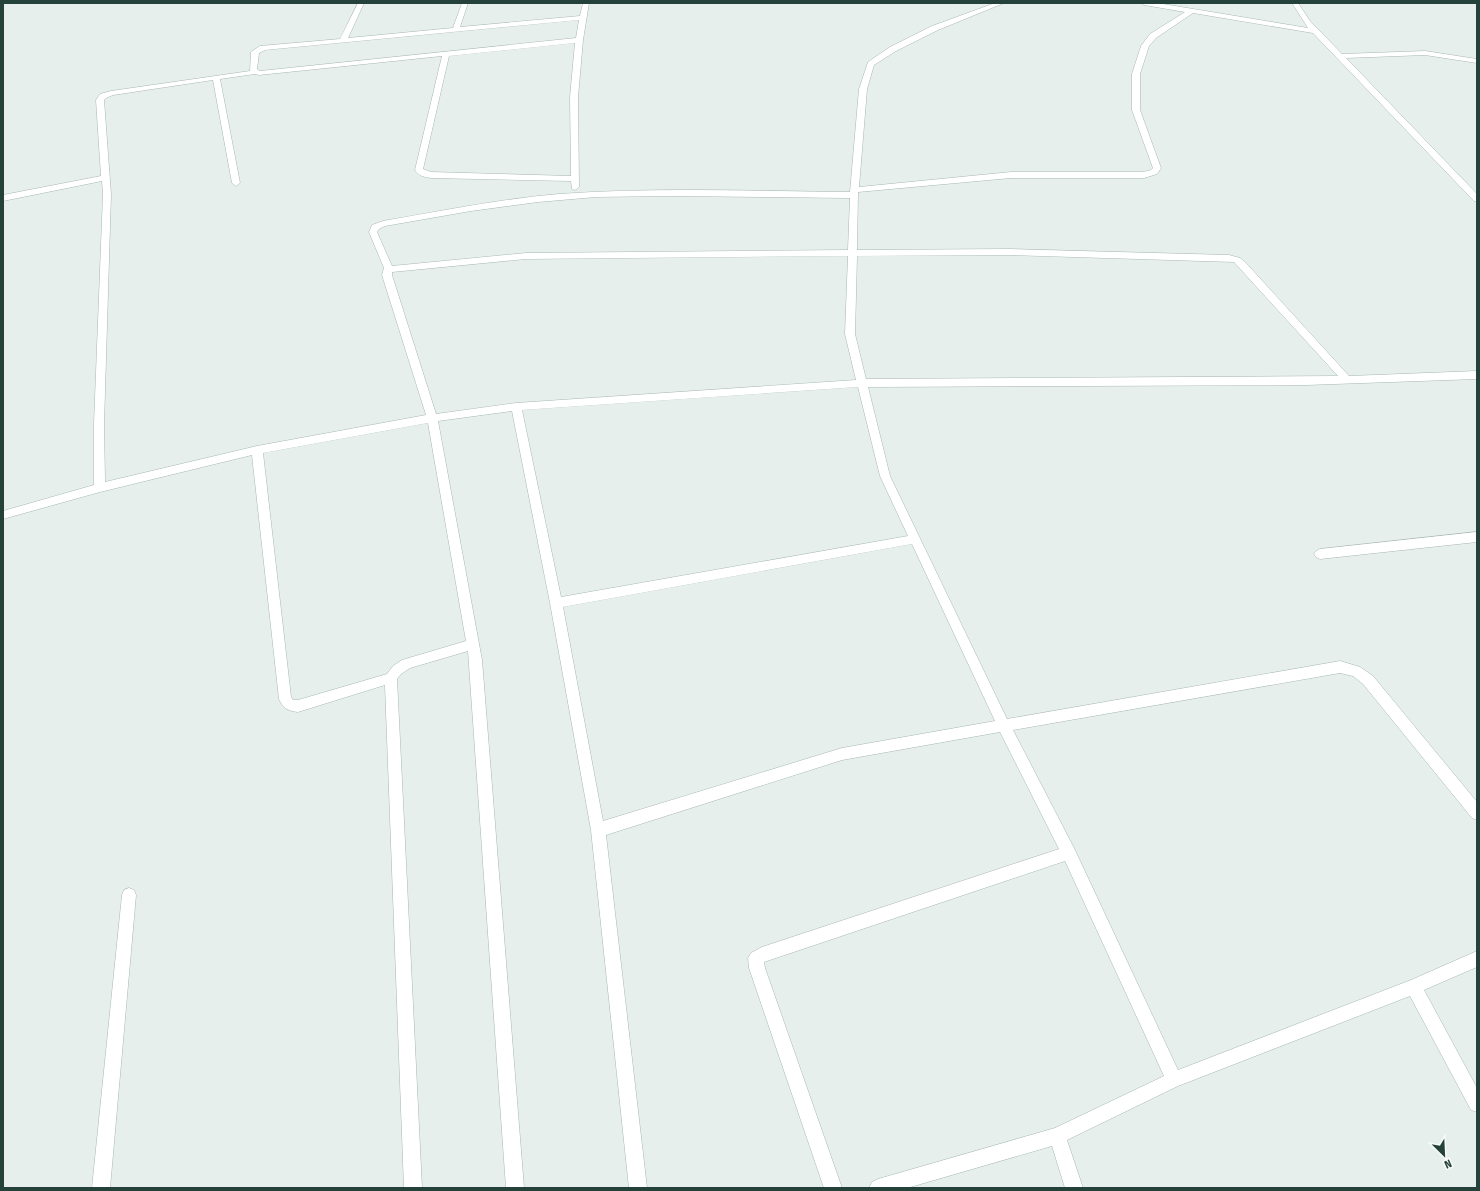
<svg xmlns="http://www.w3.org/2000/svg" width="1480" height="1191" font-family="'Fira Sans Condensed',sans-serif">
<rect width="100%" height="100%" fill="#e6efeb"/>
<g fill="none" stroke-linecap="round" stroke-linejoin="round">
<defs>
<path id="minor" d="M 358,3 L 364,3 L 348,38 L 453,28 L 462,3 L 468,3 L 460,27 L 580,16 L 583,3 L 589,3 L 583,40 L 578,97 L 579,187 L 575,190 L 572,189 L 571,181 L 431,178 C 424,177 419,176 415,170 L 442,56 L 259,75 L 255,74 L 220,79 L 240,183 L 236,186 L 232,183 L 213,80 L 113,95 L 106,98 L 104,100 L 111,194 L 104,424 L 105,482 L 257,446 L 426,415 L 382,275 L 384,268 L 369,232 L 372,225 L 383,221 C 442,211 500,199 559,194 C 656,187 753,191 850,192 L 859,89 L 868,62 L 890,47 L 932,26 L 995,3 L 1004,3 L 938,30 L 896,51 L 874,65 L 867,89 L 859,187 L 1011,172 L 1143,172 L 1151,170 L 1153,168 L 1132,110 L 1132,74 L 1141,46 L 1150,34 L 1185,12 L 1144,5 L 1141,3 L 1157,3 L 1308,28 L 1292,3 L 1298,3 L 1310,21 L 1342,54 L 1425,51 L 1477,59 L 1477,63 L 1425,55 L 1346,58 L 1477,194 L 1477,202 L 1474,201 L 1313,33 L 1193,13 L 1156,38 L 1149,46 L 1140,74 L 1140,110 L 1161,168 L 1157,174 L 1144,178 L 1011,178 L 858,192 L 857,250 L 1010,249 L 1229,255 L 1240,258 L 1246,263 L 1349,376 L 1477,371 L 1477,379 L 1306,385 L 868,387 L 890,476 L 1007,719 L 1340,661 L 1360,667 L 1373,676 L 1477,802 L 1477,820 L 1472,818 L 1363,684 L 1353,676 L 1340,673 L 1013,730 L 1074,848 L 1178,1070 L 1411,980 L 1477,951 L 1477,967 L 1424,990 L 1477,1088 L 1477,1112 L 1471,1110 L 1410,996 L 1178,1086 L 1067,1140 L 1083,1188 L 1065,1188 L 1052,1146 L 907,1188 L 869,1188 L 872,1182 L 878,1179 L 1055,1128 L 1164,1076 L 1065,861 L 764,962 L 765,968 L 842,1188 L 824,1188 L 749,968 L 748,958 L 751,953 L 762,947 L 1059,849 L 1000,732 L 842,760 L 606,835 L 647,1188 L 629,1188 L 591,830 L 550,603 L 512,411 L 438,421 L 482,660 L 524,1188 L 506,1188 L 468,651 L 410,668 L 401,674 L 397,679 L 422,1188 L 404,1188 L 385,685 L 298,712 C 288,711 283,708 279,699 L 252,455 L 100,492 L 3,519 L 3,511 L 94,485 L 94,424 L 103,194 L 102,181 L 3,201 L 3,195 L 101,176 L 96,100 L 100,94 L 111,91 L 250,71 L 251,52 L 260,46 L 340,39 ZM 579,20 L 576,38 L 260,71 L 257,69 L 259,53 L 265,50 ZM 575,43 L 570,97 L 571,176 L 431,172 L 423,169 L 449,56 ZM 670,196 L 850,198 L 848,250 L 526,253 L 392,266 L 377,232 L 379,229 L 385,226 L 471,211 L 538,202 L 596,197 ZM 1010,255 L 1234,262 L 1338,376 L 866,379 L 855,334 L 857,256 ZM 848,256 L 845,334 L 856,380 L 516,403 L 436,414 L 392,275 L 392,272 L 526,259 ZM 858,387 L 880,476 L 908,536 L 561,597 L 522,410 ZM 428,423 L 466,641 L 402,660 L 393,666 L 387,674 L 298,700 L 293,700 L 291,697 L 263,453 ZM 912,544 L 995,721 L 842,748 L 603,821 L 563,607 Z
M 1477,532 L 1477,542 L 1320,559 L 1316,557 L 1314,554 L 1316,551 L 1320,549 Z
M 129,888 L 134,890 L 136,895 L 110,1188 L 92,1188 L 122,895 L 124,890 Z"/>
</defs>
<!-- minor casing -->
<use href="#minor" stroke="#a8b8b2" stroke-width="1"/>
<!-- minor -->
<use href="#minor" fill="#fff" fill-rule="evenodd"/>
</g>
<!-- border -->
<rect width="1480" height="1191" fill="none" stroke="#24423a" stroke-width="8"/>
<!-- north arrow -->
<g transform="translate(1444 1155) rotate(156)" stroke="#f7fbf9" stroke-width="3" paint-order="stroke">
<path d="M0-3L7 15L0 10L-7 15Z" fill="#24423a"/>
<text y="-6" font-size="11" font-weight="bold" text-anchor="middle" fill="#24423a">N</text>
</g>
</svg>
